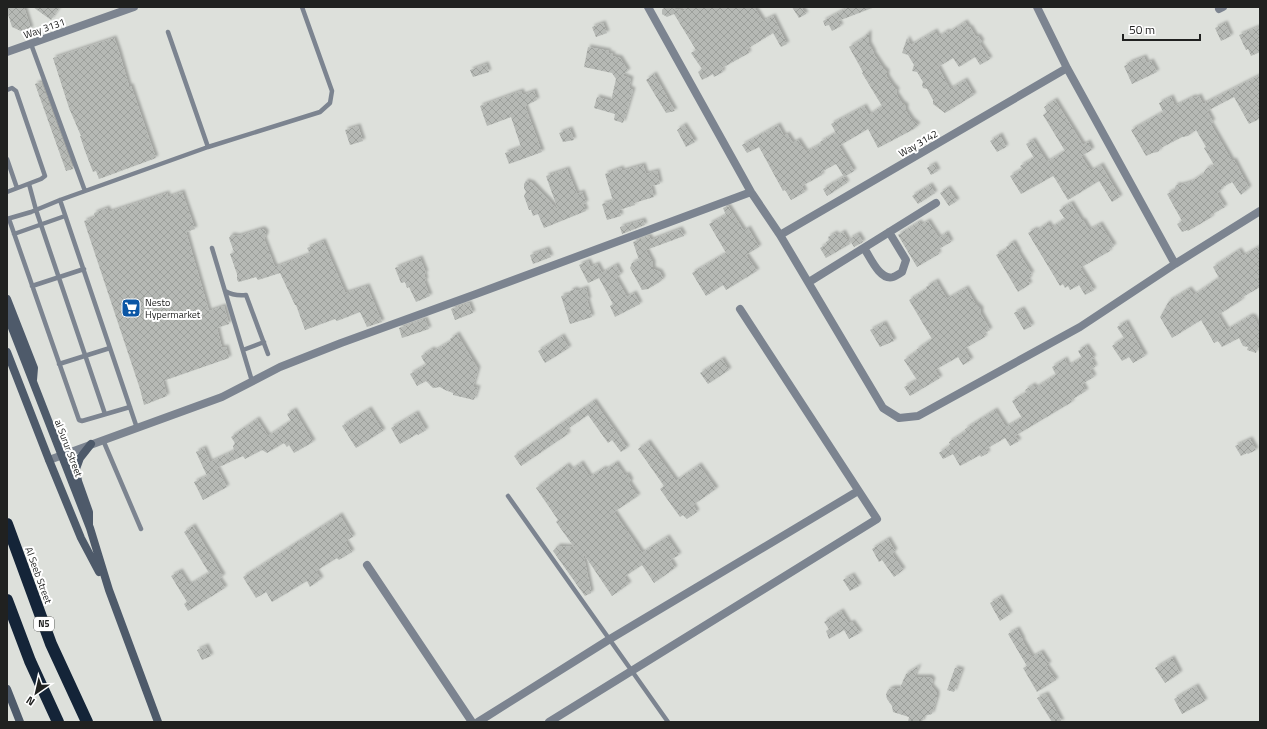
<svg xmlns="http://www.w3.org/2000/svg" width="1267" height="729" font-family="'Titillium Web',sans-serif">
<defs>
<pattern id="building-cross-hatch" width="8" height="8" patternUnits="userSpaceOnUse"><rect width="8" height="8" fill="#b6b9b5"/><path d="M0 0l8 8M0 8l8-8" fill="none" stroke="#9c9f9b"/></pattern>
<filter id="shadow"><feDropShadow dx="2.5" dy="-2.5" stdDeviation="1" flood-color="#0004"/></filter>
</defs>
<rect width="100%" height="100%" fill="#dde0db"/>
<!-- building -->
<path fill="url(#building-cross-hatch)" filter="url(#shadow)" d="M 7,7 L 24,7 L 31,29 L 23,32 L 12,27 L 7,11 Z
M 33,7 L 60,7 L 51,20 Z
M 665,7 L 686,11 L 683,7 L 754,7 L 763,21 L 773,16 L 787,44 L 781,47 L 773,33 L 747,49 L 749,53 L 722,68 L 723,72 L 714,77 L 713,74 L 702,80 L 698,72 L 702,69 L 691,53 L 696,50 L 674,14 L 667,17 L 662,14 L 662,10 Z
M 792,7 L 801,7 L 806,14 L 799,18 Z
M 849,7 L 872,8 L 838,21 L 841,26 L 832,31 L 829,25 L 825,26 L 823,21 Z
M 965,22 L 969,28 L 970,27 L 976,37 L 978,36 L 982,42 L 980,44 L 990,59 L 980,65 L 975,57 L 959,67 L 953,58 L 938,67 L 950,89 L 965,80 L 974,95 L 945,113 L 933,104 L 933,100 L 927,89 L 923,88 L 922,85 L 923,82 L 917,72 L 912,71 L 914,65 L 908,55 L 902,53 L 907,38 L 911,45 L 935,31 L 938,37 L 947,31 L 948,33 Z
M 603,23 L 607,33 L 596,37 L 592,27 Z
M 1225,23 L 1231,36 L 1221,41 L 1215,28 Z
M 1260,26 L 1260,52 L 1251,56 L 1248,49 L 1246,50 L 1239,35 Z
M 869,32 L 869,44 L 874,53 L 873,53 L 883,68 L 887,72 L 887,77 L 893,86 L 897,90 L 896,94 L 902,103 L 906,106 L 906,111 L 912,120 L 918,125 L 914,129 L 878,148 L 868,129 L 839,146 L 854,171 L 844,177 L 836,164 L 821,172 L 822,175 L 802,186 L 805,192 L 791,200 L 785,190 L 783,191 L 759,147 L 747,153 L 742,145 L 778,125 L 784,136 L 787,134 L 793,143 L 798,140 L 806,152 L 821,144 L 820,142 L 836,133 L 831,124 L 863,107 L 864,106 L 869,115 L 882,106 L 862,73 L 863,72 L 849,47 L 862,39 Z
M 114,38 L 119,52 L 129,86 L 131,86 L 156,158 L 99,179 L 96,171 L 93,172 L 85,151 L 80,136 L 81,136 L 69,108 L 53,58 Z
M 588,47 L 609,51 L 608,53 L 613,54 L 612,56 L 620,58 L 628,71 L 622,75 L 631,79 L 629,88 L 633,90 L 623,123 L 614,120 L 615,114 L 594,108 L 597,97 L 611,101 L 616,79 L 612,73 L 584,67 Z
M 1144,57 L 1147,63 L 1151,61 L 1157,72 L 1132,84 L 1124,66 L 1129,64 L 1128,63 Z
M 486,64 L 489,72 L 473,77 L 470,70 Z
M 654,74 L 675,111 L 666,113 L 646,80 Z
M 1260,75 L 1260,117 L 1257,120 L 1249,124 L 1234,97 L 1207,111 L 1213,122 L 1210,123 L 1232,161 L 1234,160 L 1249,188 L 1241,195 L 1232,182 L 1223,187 L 1217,194 L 1225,207 L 1211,215 L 1212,217 L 1188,231 L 1187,230 L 1182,232 L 1177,224 L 1182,221 L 1167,194 L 1174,190 L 1176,185 L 1181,185 L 1191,182 L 1203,174 L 1206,169 L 1214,165 L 1204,148 L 1206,147 L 1196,130 L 1188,136 L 1182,137 L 1161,148 L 1158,152 L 1152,153 L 1146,156 L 1131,130 L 1163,112 L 1159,103 L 1171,97 L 1175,106 L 1193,97 L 1195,98 L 1199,96 L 1203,104 Z
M 41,82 L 73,169 L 66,171 L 35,84 Z
M 521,91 L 523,95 L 534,91 L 537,100 L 525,106 L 542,152 L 509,164 L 505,153 L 521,147 L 511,117 L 487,126 L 480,106 Z
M 1055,100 L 1083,145 L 1088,142 L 1092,150 L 1081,156 L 1091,171 L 1101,165 L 1120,197 L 1112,202 L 1099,181 L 1068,200 L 1054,177 L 1053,176 L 1021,194 L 1010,176 L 1022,169 L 1020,166 L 1034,158 L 1026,144 L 1033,140 L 1047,162 L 1065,151 L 1043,115 L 1047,112 L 1044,107 Z
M 684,125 L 695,142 L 686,147 L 677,130 Z
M 358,126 L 363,141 L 350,145 L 345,130 Z
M 570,129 L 574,140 L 563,142 L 559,133 Z
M 1000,135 L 1006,147 L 997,152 L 990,141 Z
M 934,164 L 938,171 L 931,175 L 927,168 Z
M 643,165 L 646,174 L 657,171 L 660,184 L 651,186 L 654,197 L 634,203 L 635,205 L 619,210 L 621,216 L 607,220 L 602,204 L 613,201 L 605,174 L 621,168 L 622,171 Z
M 567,169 L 577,194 L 582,192 L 586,203 L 583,204 L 586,211 L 544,228 L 538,214 L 533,216 L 531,210 L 529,210 L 524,196 L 526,192 L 524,188 L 524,184 L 526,181 L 532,183 L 558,210 L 546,176 Z
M 843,177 L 847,183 L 827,196 L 823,189 Z
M 930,185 L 935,193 L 918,204 L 912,196 Z
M 948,188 L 957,201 L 949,206 L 940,193 Z
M 182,192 L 195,229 L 186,232 L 209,311 L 224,306 L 229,324 L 217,328 L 222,348 L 226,347 L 229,358 L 163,381 L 167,396 L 144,405 L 140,389 L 84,221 L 95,217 L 94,213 L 107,208 L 109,212 L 167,193 L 168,197 Z
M 1071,203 L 1082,221 L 1083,220 L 1089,230 L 1100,224 L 1114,246 L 1109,249 L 1110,251 L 1080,268 L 1094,290 L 1085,295 L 1079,285 L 1070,290 L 1068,286 L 1065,288 L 1063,284 L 1060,286 L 1028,233 L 1035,229 L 1036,231 L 1048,223 L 1051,228 L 1065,219 L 1059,210 Z
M 728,206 L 744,231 L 748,228 L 759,247 L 746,255 L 757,271 L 726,290 L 723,285 L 706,296 L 692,273 L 726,253 L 709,224 L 726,215 L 723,208 Z
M 643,220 L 645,225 L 622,234 L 620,227 Z
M 928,221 L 939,238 L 946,233 L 951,242 L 937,250 L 939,254 L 917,267 L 898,235 L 919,222 L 921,225 Z
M 261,229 L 263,229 L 266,232 L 266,235 L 264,239 L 275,267 L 310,254 L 307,248 L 323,241 L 345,292 L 346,293 L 367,286 L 382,322 L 367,327 L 360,312 L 337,321 L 335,319 L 305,330 L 296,305 L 295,305 L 280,273 L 258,280 L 256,277 L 239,282 L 237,280 L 237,274 L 230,254 L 234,252 L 229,238 L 231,235 L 238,236 Z
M 680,229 L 684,236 L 646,250 L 653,263 L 653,269 L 660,272 L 663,278 L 661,281 L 648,289 L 642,290 L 630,268 L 632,263 L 639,260 L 633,242 L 649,236 L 651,240 Z
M 843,232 L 850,244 L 826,258 L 820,248 L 827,244 L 826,242 L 829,240 L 828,237 L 835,233 L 837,236 Z
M 858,234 L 863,242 L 854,247 L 849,239 Z
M 1013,242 L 1019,252 L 1018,252 L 1032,274 L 1029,275 L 1030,278 L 1027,280 L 1030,284 L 1018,292 L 996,255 L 1007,249 L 1006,247 Z
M 1260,246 L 1260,276 L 1257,278 L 1260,284 L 1260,287 L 1241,298 L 1242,300 L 1218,315 L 1227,330 L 1250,316 L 1254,317 L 1260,330 L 1260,347 L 1257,349 L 1256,353 L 1247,350 L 1248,347 L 1243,346 L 1239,338 L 1222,347 L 1218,341 L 1214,343 L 1201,320 L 1172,338 L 1160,317 L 1169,301 L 1189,289 L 1194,295 L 1219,278 L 1213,267 L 1239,250 L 1243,256 Z
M 547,249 L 551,257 L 533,264 L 530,255 Z
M 420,258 L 426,273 L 424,274 L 426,280 L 424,281 L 430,296 L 416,302 L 409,287 L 407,288 L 405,282 L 401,283 L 395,268 Z
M 588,261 L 591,267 L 597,264 L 602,273 L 616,265 L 621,274 L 616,278 L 627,297 L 634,293 L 640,304 L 615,317 L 610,306 L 613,304 L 599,278 L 588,283 L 579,265 Z
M 936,281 L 947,299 L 966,288 L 975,303 L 981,309 L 981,314 L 990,330 L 983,334 L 985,337 L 964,349 L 971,360 L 963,365 L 958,357 L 935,370 L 940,378 L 910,396 L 904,387 L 917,380 L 904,360 L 917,351 L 916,350 L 932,339 L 909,300 L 927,289 L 926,287 Z
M 586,288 L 589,300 L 587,300 L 592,317 L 570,324 L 561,296 L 570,294 L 570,291 L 575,289 L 577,291 Z
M 469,303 L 473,313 L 455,320 L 451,309 Z
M 1022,309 L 1032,326 L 1024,330 L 1014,313 Z
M 425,319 L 429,329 L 402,338 L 399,328 Z
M 1126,322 L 1145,356 L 1133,363 L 1129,357 L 1122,361 L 1112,346 L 1124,338 L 1117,327 Z
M 884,323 L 894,341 L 880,347 L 870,330 Z
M 457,334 L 478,369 L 473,387 L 478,388 L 474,400 L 453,395 L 453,393 L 445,390 L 440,387 L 433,388 L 426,381 L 417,386 L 410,374 L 426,365 L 421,356 L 432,349 L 434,351 L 451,341 L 450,339 Z
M 562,336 L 569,348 L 545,363 L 538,351 Z
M 1086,346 L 1094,358 L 1091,359 L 1095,367 L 1090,370 L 1094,377 L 1082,384 L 1086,391 L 1071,400 L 1072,402 L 1015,436 L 1019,441 L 1010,446 L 1005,438 L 986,449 L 988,453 L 981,457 L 980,455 L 960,466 L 953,454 L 943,459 L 939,453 L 950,445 L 949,442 L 966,431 L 965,429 L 995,410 L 1006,427 L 1022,418 L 1012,401 L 1027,392 L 1025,390 L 1033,385 L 1035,388 L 1056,375 L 1052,367 L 1065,359 L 1068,366 L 1082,358 L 1078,351 Z
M 722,359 L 729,370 L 708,384 L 700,373 Z
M 594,401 L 627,448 L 621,452 L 612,440 L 608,443 L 588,415 L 566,430 L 568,434 L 521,466 L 514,456 Z
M 369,409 L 383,431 L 356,448 L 342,426 Z
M 294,410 L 313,442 L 294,453 L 289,445 L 287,447 L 284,443 L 267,453 L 262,450 L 245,459 L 243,456 L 217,468 L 227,487 L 203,500 L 194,482 L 207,476 L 196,452 L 204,448 L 210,462 L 234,451 L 233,446 L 235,443 L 231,437 L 257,419 L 268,436 L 291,421 L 287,414 Z
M 416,413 L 426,430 L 418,435 L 417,434 L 400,444 L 391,428 Z
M 1250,439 L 1256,450 L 1248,454 L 1247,453 L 1241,456 L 1235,446 Z
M 648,442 L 676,481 L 699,465 L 716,489 L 693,505 L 697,512 L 687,519 L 683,515 L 680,517 L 667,499 L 660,489 L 664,486 L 638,449 Z
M 581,463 L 590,477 L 604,468 L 605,470 L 616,463 L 625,476 L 627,474 L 631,481 L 629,483 L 638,496 L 614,512 L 642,553 L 667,537 L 679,555 L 670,560 L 675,568 L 654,583 L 642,565 L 624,577 L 629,584 L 612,596 L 583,553 L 591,591 L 591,593 L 585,596 L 582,592 L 553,551 L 558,546 L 574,547 L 556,522 L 558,520 L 536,488 L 567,465 L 571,470 Z
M 340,515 L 353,537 L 345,541 L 352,552 L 339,560 L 337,558 L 316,571 L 321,579 L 310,587 L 307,581 L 272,602 L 266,592 L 256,598 L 243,577 Z
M 193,526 L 223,576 L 219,579 L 225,588 L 188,611 L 184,604 L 187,602 L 171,576 L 180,571 L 189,585 L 209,573 L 184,532 Z
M 888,539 L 895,551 L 892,554 L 903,570 L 894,577 L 882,560 L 879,562 L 872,549 Z
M 852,575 L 859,586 L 850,591 L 843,580 Z
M 1000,597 L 1010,614 L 1000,621 L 990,603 Z
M 841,611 L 849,624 L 852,622 L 860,633 L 849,639 L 844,630 L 829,639 L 826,631 L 829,629 L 824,622 Z
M 1017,629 L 1023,640 L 1022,640 L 1032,657 L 1041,652 L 1049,664 L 1046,666 L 1056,680 L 1037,692 L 1023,668 L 1027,666 L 1008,634 Z
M 206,646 L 211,656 L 202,660 L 197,650 Z
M 1172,658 L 1180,673 L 1165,683 L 1155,668 Z
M 919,666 L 914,677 L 930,677 L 933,680 L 931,686 L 937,693 L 937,697 L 932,714 L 924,716 L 922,722 L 908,722 L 909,717 L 893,712 L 892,706 L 887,699 L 886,694 L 888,690 L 892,688 L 900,688 L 906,674 Z
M 955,668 L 962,670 L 954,692 L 947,690 Z
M 1196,686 L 1205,701 L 1182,714 L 1174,699 Z
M 1046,694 L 1054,707 L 1062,722 L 1052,722 L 1037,698 Z"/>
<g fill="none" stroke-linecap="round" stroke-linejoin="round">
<!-- lane -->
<path stroke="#7c8490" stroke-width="4.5" d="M 168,32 L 208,147
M 31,44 L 85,191
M 7,90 L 12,88 L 16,91 L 45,176 L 41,179 L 7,192
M 7,159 L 17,188
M 29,184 L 36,210 L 105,414
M 60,200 L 137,428
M 7,219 L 31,212 L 60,200 L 208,147 L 320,112 L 330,103 L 332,91 L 302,7
M 9,219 L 79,420 L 82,421 L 130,407
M 14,234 L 65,216
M 212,248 L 252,381
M 32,286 L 84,269
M 225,291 C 232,295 238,296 246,295 L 268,354
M 243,350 L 264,342
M 59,364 L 110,348
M 103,440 L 141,529
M 508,496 L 668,722"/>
<!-- street -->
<path stroke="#7c8490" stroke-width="8" d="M 648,7 L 751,192 L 780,235 L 883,408 L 899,418 L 918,416 L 1080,327 L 1175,264 L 1260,211
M 1037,7 L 1067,68 L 1175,264
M 1219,9 L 1223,7
M 7,52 L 134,7
M 780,235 L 1067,68
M 864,248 C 870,257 880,281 893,277 C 896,276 899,274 902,272 L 906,260 L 889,232
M 809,282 L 936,203
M 49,460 L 222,397 L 280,367 L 341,343 L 476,294 L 751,192
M 367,565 L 472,722
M 478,722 L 610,639 L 858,491
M 549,722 L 877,519 L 740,309"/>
<!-- secondary -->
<path stroke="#4e5a6a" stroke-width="8" d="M 7,299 L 34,368 L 33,380
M 7,315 L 90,528 L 109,590 L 158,722
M 7,352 L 49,460 L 81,538 L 99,572
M 89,524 L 89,512 L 78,481 L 76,469 L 80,458 L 91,444
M 7,689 L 20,722"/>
<!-- highway -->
<path stroke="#142438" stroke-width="12" d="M 7,524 L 51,644 L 87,722
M 7,600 L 30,661 L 58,722"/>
</g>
<!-- icons -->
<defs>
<symbol id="supermarket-square" viewBox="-11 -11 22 22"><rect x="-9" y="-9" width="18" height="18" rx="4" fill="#0b56a5" stroke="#fff"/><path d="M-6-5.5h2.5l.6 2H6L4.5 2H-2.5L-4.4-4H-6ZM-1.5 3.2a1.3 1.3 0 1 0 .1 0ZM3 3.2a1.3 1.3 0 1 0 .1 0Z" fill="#fff"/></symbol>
</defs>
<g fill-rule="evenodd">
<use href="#supermarket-square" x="120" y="297" width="22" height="22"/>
</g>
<g text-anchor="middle" stroke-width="4" stroke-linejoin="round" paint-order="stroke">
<!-- shield labels -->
<rect fill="#fff" stroke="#636463" stroke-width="1" x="34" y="617" width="20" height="14" rx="3"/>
<g font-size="9" font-weight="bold" fill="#202120">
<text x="44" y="627">N5</text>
</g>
<!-- street labels -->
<g font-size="10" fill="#202120" stroke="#fff">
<text transform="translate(44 28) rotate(-19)" y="4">Way 3131</text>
<text transform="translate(918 143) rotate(-30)" y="4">Way 3142</text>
<text transform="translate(69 448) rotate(69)" y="4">al Surur Street</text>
<text transform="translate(39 575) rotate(70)" y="4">Al Seeb Street</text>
</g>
<!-- poi labels -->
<g font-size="10" fill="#202120" stroke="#fff" text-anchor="start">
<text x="145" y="306">Nesto<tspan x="145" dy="12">Hypermarket</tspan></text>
</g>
</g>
<!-- border -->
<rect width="1267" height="729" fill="none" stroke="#202120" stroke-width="16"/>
<!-- north arrow -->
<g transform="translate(36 693) rotate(214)" stroke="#ffffff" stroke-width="3" paint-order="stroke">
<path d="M0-3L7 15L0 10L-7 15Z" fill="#202120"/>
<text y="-6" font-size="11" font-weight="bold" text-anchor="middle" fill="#202120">N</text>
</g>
<!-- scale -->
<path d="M1123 34v6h77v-6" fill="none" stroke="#202120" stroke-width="2"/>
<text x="1129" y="34" font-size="12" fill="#202120" stroke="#ffffff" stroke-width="3" paint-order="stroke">50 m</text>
</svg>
